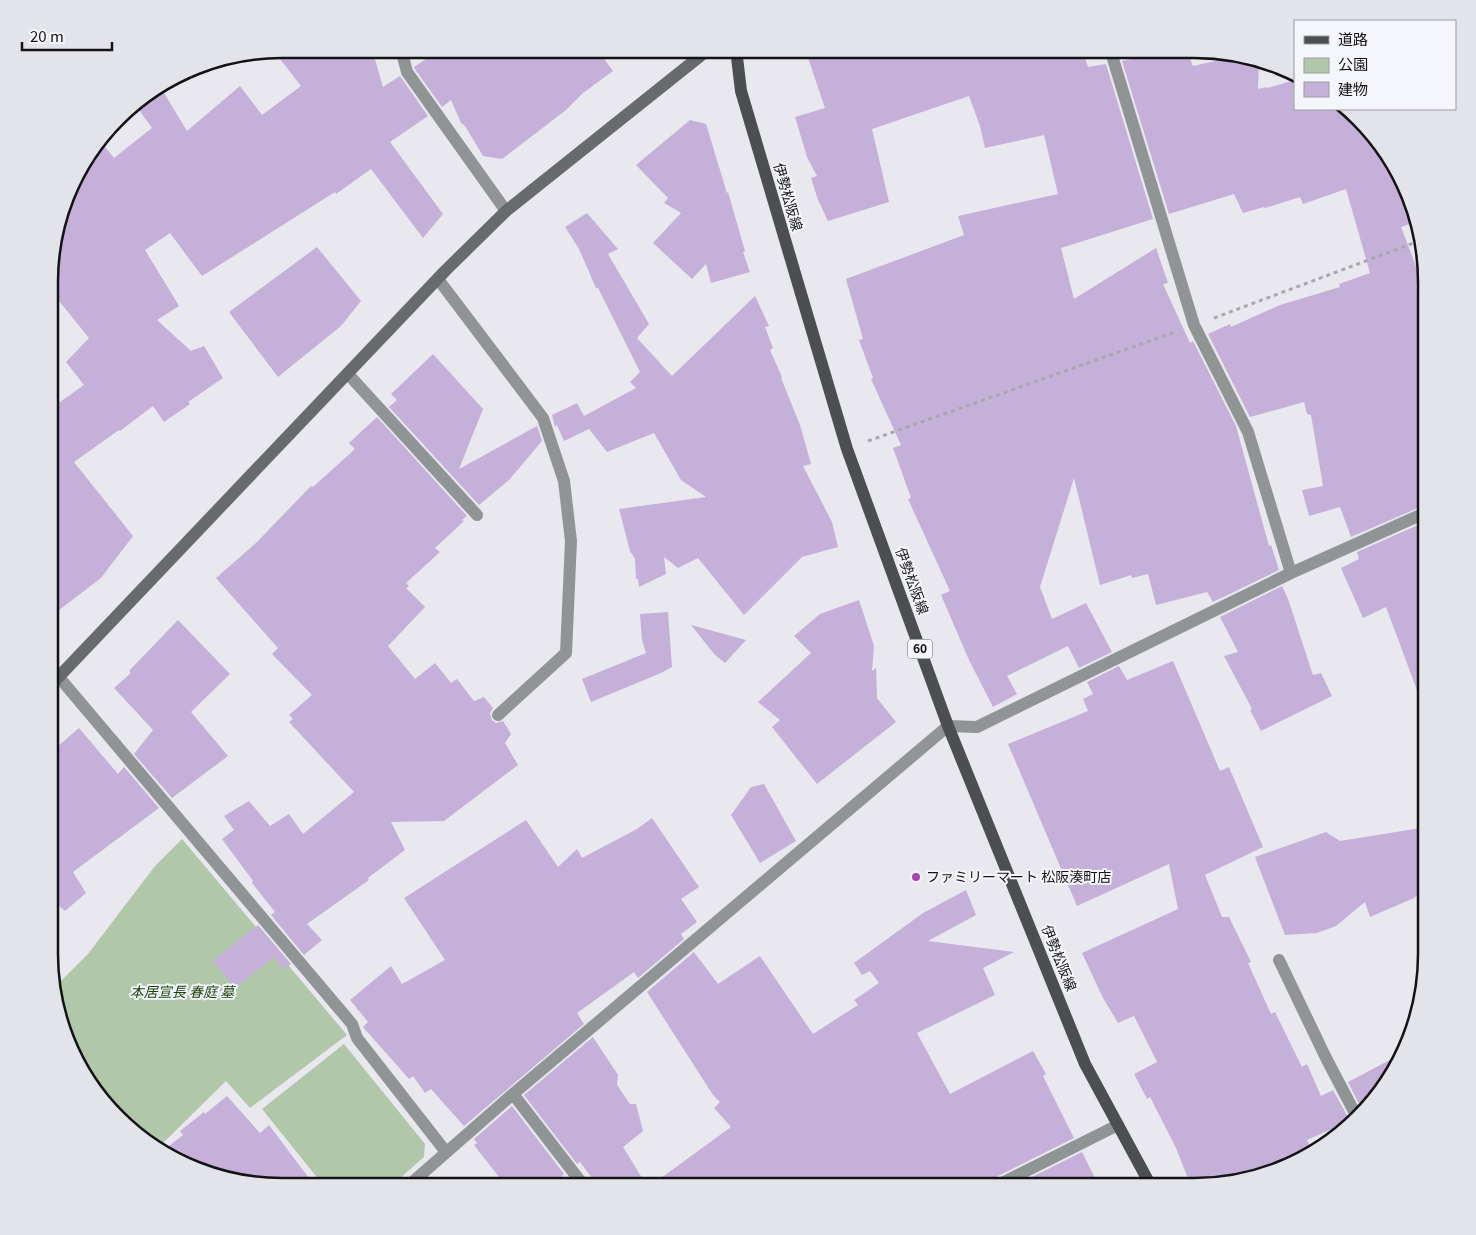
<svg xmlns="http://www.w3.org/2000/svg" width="1476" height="1235" font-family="Georgia,'Noto Sans JP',serif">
<rect width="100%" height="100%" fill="#e8e8ee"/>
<!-- green -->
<path fill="#b0c8a9" d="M 182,839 L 347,1035 L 250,1108 L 226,1081 L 159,1147 L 117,1118 L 73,1056 L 54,988 L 88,954 L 155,866 Z
M 344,1044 L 425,1144 L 424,1157 L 391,1186 L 324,1186 L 262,1109 Z"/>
<!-- building -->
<path fill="#c5b0da" d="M 282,49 L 372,49 L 383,87 L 400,76 L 428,116 L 390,142 L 443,214 L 423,238 L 371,169 L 336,194 L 335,192 L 202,276 L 170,233 L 145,250 L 179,306 L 157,320 L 191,351 L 204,346 L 223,378 L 188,402 L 190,404 L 164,422 L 153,406 L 120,431 L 119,430 L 74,462 L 133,536 L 101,578 L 50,617 L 50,409 L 84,385 L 66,362 L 89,338 L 51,291 L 51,251 L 80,165 L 100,141 L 114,158 L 152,128 L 134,103 L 161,88 L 187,131 L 240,86 L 262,115 L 301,86 L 273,50 Z
M 441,49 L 597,49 L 613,71 L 583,93 L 566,110 L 502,159 L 483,156 L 465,126 L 461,123 L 451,100 L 442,107 L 414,68 L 414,67 Z
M 805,49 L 1082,49 L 1088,67 L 1106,64 L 1153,219 L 1061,248 L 1074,299 L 1156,248 L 1168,283 L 1163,284 L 1190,343 L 1193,341 L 1236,426 L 1269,546 L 1271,545 L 1279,570 L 1213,602 L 1207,592 L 1156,605 L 1148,574 L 1132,578 L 1131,575 L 1100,585 L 1074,478 L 1040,587 L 1052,619 L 1086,603 L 1112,652 L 1079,668 L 1068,646 L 1007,676 L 1017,694 L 993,707 L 969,660 L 941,595 L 950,591 L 908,499 L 911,498 L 893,448 L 901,445 L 871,379 L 873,378 L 859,340 L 863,339 L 846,279 L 964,235 L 958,216 L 1058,194 L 1044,135 L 985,148 L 980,126 L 969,96 L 872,129 L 889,202 L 828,221 L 818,200 L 811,178 L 817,176 L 807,157 L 795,117 L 825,108 Z
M 1178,49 L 1186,49 L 1193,66 L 1238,56 L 1259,61 L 1258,89 L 1267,87 L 1267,88 L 1295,80 L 1295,109 L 1347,109 L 1359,117 L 1394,170 L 1390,171 L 1412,223 L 1401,227 L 1423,284 L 1416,287 L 1427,318 L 1427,504 L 1351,537 L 1340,507 L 1309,516 L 1302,490 L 1323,486 L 1311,415 L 1307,414 L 1304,402 L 1250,417 L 1208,334 L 1230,324 L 1231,327 L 1280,305 L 1340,287 L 1339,284 L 1370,273 L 1346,189 L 1303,204 L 1300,197 L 1265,208 L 1264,207 L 1243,213 L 1234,194 L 1169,214 L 1122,61 Z
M 690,120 L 706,124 L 727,193 L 728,192 L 745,251 L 743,252 L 750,272 L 711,283 L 706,264 L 692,279 L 653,243 L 681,213 L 664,203 L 668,198 L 636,165 Z
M 587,213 L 618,249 L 608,254 L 649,324 L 637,338 L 672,376 L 755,296 L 769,326 L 765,327 L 773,348 L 770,350 L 782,377 L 781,378 L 800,425 L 811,464 L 803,466 L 832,522 L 838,547 L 802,557 L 744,615 L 698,558 L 678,568 L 664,557 L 666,574 L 639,587 L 638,579 L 636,579 L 635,559 L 630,551 L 619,509 L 706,497 L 681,480 L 654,433 L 607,452 L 589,429 L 564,441 L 557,425 L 555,427 L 552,415 L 577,403 L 584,416 L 636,388 L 630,382 L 640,372 L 598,288 L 596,288 L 579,249 L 565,227 Z
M 317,247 L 361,301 L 341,326 L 278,377 L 229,312 Z
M 433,354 L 483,409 L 459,469 L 537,426 L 542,441 L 509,480 L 479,505 L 389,407 L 397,400 L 391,394 Z
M 377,417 L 467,516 L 462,520 L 464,521 L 435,548 L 440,552 L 406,583 L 409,586 L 406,588 L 425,607 L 388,646 L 415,679 L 435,663 L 451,683 L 457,679 L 474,701 L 484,697 L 493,708 L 490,713 L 492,720 L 496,723 L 503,721 L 511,734 L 505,743 L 518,765 L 444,821 L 391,822 L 405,850 L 368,878 L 369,880 L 307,924 L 322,940 L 304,955 L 271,915 L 275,912 L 252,883 L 253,881 L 222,839 L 234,830 L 224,816 L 249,801 L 270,826 L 289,814 L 303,834 L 354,792 L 289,722 L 293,719 L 289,715 L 312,695 L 272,654 L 278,648 L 216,578 L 257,542 L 311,486 L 313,487 L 355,449 L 349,443 Z
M 1427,521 L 1427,708 L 1424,709 L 1386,607 L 1363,618 L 1341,568 L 1359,559 L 1357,552 Z
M 1282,586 L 1288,599 L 1313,675 L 1321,673 L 1332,696 L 1261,731 L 1250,710 L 1252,709 L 1224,656 L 1238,652 L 1220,617 Z
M 859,600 L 874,646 L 872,671 L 876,668 L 877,698 L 896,722 L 817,784 L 772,727 L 780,720 L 758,702 L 811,653 L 794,636 L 820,614 Z
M 668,612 L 672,667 L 661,673 L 591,702 L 582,679 L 646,653 L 642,640 L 640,614 Z
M 178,620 L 230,674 L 191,712 L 228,756 L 172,798 L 134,754 L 153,730 L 114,688 L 131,673 L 129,671 Z
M 691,625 L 746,640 L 725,663 L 715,655 Z
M 1173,661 L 1220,771 L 1229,767 L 1263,847 L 1205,875 L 1222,917 L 1229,917 L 1251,962 L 1248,963 L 1271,1014 L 1275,1012 L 1302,1067 L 1307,1064 L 1321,1096 L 1333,1090 L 1350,1121 L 1307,1140 L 1312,1150 L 1284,1168 L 1194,1186 L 1191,1186 L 1176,1148 L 1150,1097 L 1147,1099 L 1134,1074 L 1157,1062 L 1134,1016 L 1118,1023 L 1103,998 L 1082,953 L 1178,909 L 1169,864 L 1077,906 L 1008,744 L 1088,711 L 1083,699 L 1093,694 L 1087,682 L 1119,666 L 1127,680 Z
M 79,728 L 118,774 L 124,767 L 159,808 L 73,872 L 86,893 L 65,911 L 49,897 L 50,753 Z
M 764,784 L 796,841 L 760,863 L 731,815 L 751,787 Z
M 652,818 L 699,887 L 681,899 L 697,922 L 681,934 L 684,939 L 638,978 L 634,972 L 577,1013 L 584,1024 L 464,1126 L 431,1089 L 425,1093 L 413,1076 L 409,1079 L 363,1027 L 368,1022 L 350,1000 L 391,966 L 402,984 L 445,960 L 404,898 L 526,820 L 558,867 L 577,849 L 582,858 L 637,829 Z
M 1427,827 L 1427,887 L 1414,898 L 1370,917 L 1365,902 L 1336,926 L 1317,933 L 1285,935 L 1255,857 L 1326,832 L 1340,841 Z
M 966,890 L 976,915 L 928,941 L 1014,952 L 983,968 L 995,995 L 917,1033 L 950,1094 L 1033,1051 L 1046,1074 L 1043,1076 L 1074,1138 L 992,1179 L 988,1186 L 650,1186 L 731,1127 L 714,1108 L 720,1102 L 713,1095 L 647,992 L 694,952 L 718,984 L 760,956 L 813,1034 L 858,1005 L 854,1000 L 879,983 L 870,971 L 862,975 L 854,963 L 923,913 Z
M 258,925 L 291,964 L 283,970 L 274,957 L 235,988 L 213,961 Z
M 593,1037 L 618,1075 L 617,1085 L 630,1104 L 636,1104 L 643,1131 L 623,1147 L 647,1186 L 598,1186 L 580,1162 L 577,1164 L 524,1095 Z
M 1405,1052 L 1403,1056 L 1363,1112 L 1348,1082 Z
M 227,1096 L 260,1133 L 269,1125 L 315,1186 L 267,1186 L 192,1168 L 182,1162 L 169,1146 L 183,1135 L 180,1131 L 204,1112 L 205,1114 Z
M 512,1106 L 564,1174 L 549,1186 L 506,1186 L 474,1145 L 477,1143 L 474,1139 Z
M 1082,1152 L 1099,1186 L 1014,1186 Z"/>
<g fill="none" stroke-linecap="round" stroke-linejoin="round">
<!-- path -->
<path stroke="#a7a7ac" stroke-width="3" stroke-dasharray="4 4" stroke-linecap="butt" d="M 1214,318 L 1419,241
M 868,441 L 1175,332"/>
<!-- lane -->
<path stroke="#919495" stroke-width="12" d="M 438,279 L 543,418 L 564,481 L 571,541 L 566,653 L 498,715"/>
<!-- street -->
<path stroke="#919495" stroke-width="12" d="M 401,49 L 407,72 L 506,211
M 1110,49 L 1194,325 L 1248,432 L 1291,573
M 348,374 L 477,515
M 58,676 L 352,1024 L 357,1038 L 446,1152
M 1279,960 L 1326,1058 L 1358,1119
M 513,1094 L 584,1186
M 408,1186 L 513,1094 L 948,726 L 977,727 L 1291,573 L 1427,512
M 996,1186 L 1118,1125"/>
<!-- secondary -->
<path stroke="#686b6e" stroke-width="12" d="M 50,686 L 445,271 L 506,211 L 709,49"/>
<!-- primary -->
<path stroke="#4b4f52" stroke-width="12" d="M 736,49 L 741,91 L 847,449 L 948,726 L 1085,1064 L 1151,1186"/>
</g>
<!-- markers -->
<circle fill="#aa45aa" stroke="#f5f6fc" stroke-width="2" cx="916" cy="877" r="5"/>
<g text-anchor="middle" stroke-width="4" stroke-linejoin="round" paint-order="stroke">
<!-- shield labels -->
<rect fill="#f5f6fc" stroke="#57575a" stroke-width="1" x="907.5" y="639.5" width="25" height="19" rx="4"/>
<g font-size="12" font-weight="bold" fill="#131315">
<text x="920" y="653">60</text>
</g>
<!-- street labels -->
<g font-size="14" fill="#131315" stroke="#f5f6fc">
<text transform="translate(788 197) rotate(74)" y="5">伊勢松阪線</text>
<text transform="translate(912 581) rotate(70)" y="5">伊勢松阪線</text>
<text transform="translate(1059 958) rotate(68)" y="5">伊勢松阪線</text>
</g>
<!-- poi labels -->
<g font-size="14" fill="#131315" stroke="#f5f6fc" text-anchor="start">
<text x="926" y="882">ファミリーマート 松阪湊町店</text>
</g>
<!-- park labels -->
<g font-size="14" font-style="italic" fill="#1d440d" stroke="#f5f6fc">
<text x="182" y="997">本居宣長 春庭 墓</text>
</g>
</g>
<!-- crop -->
<path d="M0 0H1476V1235H0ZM282 58H1194A224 224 0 0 1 1418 282V954A224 224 0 0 1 1194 1178H282A224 224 0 0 1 58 954V282A224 224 0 0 1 282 58Z" fill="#e3e4ea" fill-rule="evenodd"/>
<path fill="none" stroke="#131315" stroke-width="2.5" d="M282 58H1194A224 224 0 0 1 1418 282V954A224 224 0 0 1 1194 1178H282A224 224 0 0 1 58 954V282A224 224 0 0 1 282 58Z"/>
<!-- legend -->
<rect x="1294" y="20" width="162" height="90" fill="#f5f6fc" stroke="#9b9ba0"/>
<rect x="1304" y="36" width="25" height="8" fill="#4b4f52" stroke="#9b9ba0"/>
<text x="1338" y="45" font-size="15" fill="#131315">道路</text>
<rect x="1304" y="58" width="25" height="15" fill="#b0c8a9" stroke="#9b9ba0"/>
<text x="1338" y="70" font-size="15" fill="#131315">公園</text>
<rect x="1304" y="82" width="25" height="15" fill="#c5b0da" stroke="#9b9ba0"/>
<text x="1338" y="95" font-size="15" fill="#131315">建物</text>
<!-- scale -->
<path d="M22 42v8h90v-8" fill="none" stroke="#131315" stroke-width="2.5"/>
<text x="30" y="42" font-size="15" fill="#131315" stroke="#f5f6fc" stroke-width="4" paint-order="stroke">20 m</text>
</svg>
